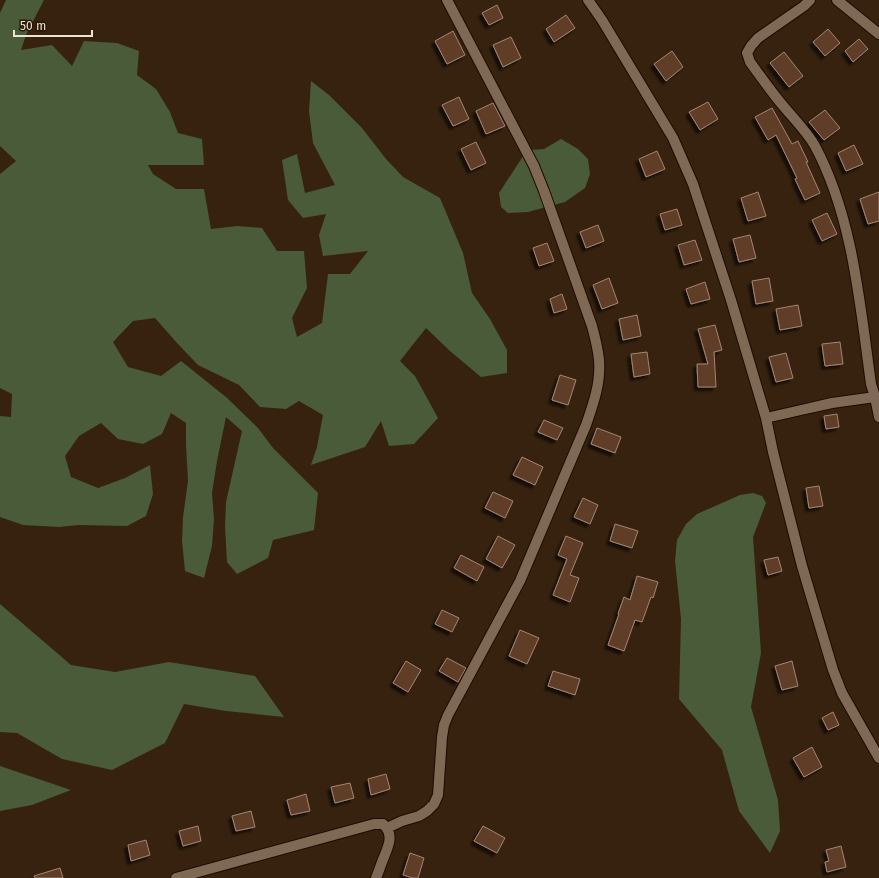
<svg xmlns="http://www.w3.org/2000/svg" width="879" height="878" font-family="'Fira Sans',sans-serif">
<defs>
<filter id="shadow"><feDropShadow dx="-3.5" dy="3.5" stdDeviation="1" flood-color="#0009"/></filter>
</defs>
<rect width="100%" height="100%" fill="#36220f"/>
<!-- forest -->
<path fill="#495b39" d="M 6,0 L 44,0 L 26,35 L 21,50 L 52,45 L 72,66 L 84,41 L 117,43 L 139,51 L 137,75 L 156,89 L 170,112 L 178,133 L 202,139 L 204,165 L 148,165 L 153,174 L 176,189 L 204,189 L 211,229 L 237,226 L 262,228 L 277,251 L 304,251 L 307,288 L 292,318 L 297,337 L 322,323 L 328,274 L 350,274 L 368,251 L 323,256 L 319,235 L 326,214 L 303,218 L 288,200 L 282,160 L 297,154 L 305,193 L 335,185 L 313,143 L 309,111 L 311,81 L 329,95 L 362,128 L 386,159 L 403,177 L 440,198 L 463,253 L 472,293 L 490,319 L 507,350 L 507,373 L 481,377 L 450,351 L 426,328 L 400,361 L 415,376 L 438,418 L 414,444 L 389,446 L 381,421 L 365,447 L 311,465 L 317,447 L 323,415 L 299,401 L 286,409 L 260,407 L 239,385 L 198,365 L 177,343 L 155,318 L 133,321 L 113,342 L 128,367 L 161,376 L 181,361 L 226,397 L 258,428 L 273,448 L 318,493 L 314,530 L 273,540 L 268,558 L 237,574 L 227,562 L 225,526 L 226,502 L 242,431 L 226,417 L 217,461 L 212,493 L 214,519 L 212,546 L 204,578 L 185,571 L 182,541 L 183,517 L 188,481 L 186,446 L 186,423 L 171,413 L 162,434 L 143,444 L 118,439 L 101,423 L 79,436 L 65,456 L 71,477 L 98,488 L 125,478 L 150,465 L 153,494 L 146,516 L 127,526 L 79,525 L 59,527 L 23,525 L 0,517 L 0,416 L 11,417 L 12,394 L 0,388 L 0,174 L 16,161 L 0,146 L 0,13 Z
M 561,139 L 578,149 L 588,159 L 590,174 L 585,188 L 565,202 L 528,212 L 508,213 L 501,207 L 499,193 L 527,150 L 544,149 Z
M 753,493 L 762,496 L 766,503 L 753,537 L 761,653 L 751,707 L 778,800 L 780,831 L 770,853 L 739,811 L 722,750 L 679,699 L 681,619 L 675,561 L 677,540 L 686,524 L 697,514 L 740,495 Z
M 0,604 L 71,665 L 115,672 L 169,662 L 255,676 L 284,717 L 226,711 L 184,704 L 165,743 L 112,770 L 62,759 L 17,733 L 0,732 Z
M 0,766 L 71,790 L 32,805 L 0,811 Z"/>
<!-- building -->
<path fill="#5e3d26" stroke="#a38674" filter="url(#shadow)" d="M 497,5 L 503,18 L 489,25 L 482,13 Z
M 566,15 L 575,28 L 554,42 L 546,29 Z
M 828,29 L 840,43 L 825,56 L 813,42 Z
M 453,31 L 465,55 L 447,64 L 435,41 Z
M 511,37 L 521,58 L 503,67 L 493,45 Z
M 859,39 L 868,49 L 853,62 L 845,51 Z
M 672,51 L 683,67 L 666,81 L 654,64 Z
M 784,52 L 803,76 L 789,87 L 770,63 Z
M 459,97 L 469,119 L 453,126 L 442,105 Z
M 708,102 L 718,119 L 700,130 L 689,112 Z
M 493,103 L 505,126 L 486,134 L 476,111 Z
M 772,108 L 792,144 L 798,141 L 808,162 L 806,162 L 820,193 L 805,200 L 795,179 L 797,178 L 776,135 L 768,140 L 755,117 Z
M 825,110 L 840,128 L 824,140 L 809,122 Z
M 476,142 L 486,163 L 471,170 L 461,149 Z
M 854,145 L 863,164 L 846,171 L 838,153 Z
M 657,151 L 665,169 L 646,177 L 639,159 Z
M 758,192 L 766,216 L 748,221 L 741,198 Z
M 879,192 L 879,221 L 868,224 L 860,199 Z
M 677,209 L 682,225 L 665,230 L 660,214 Z
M 827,213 L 837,234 L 822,241 L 812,220 Z
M 598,225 L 604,241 L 586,248 L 580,232 Z
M 750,235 L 756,258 L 739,262 L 733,239 Z
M 695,240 L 702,260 L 684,265 L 678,245 Z
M 547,243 L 554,261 L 539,266 L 533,248 Z
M 609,278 L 618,303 L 602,309 L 593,285 Z
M 769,278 L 773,301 L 756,304 L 752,281 Z
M 705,282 L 710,299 L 691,304 L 686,289 Z
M 562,294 L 567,309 L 554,313 L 550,299 Z
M 798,305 L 802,326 L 780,330 L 776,309 Z
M 637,315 L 641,336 L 623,340 L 619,319 Z
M 715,325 L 722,350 L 714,352 L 716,387 L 698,387 L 697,364 L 708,364 L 698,329 Z
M 840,342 L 843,364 L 825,366 L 822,344 Z
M 647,352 L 650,374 L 634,377 L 631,354 Z
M 786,353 L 793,378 L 776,382 L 769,357 Z
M 560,375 L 576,380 L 568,405 L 552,400 Z
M 837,414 L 839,427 L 826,429 L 824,416 Z
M 544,420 L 563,428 L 557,440 L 538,432 Z
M 597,428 L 621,437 L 615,453 L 591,444 Z
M 522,457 L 543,467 L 535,485 L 513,475 Z
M 819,486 L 823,506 L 809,508 L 806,488 Z
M 493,492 L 513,501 L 505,518 L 485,508 Z
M 583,498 L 598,505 L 590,524 L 574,517 Z
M 615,524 L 638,531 L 632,548 L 610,541 Z
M 498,536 L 515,545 L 502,568 L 486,559 Z
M 566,536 L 583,543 L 570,575 L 579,578 L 570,602 L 553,595 L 567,559 L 558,555 Z
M 461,555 L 484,567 L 477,581 L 454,568 Z
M 778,557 L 782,571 L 768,575 L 764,560 Z
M 637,576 L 658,582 L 653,598 L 651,597 L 642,622 L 635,620 L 624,651 L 608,645 L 619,614 L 618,614 L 624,597 L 630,600 Z
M 442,610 L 459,618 L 452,632 L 435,624 Z
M 520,630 L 539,638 L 527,664 L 509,656 Z
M 447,658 L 466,668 L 458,682 L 439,671 Z
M 406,661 L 421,670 L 408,692 L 393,683 Z
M 792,661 L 798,686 L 782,690 L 775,666 Z
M 553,671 L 580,679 L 575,695 L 548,686 Z
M 833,712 L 839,725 L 828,730 L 822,718 Z
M 812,747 L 822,767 L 804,777 L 793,758 Z
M 386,774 L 390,789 L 371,795 L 368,779 Z
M 350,783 L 354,798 L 335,803 L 331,787 Z
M 306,794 L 310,811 L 291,815 L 287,800 Z
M 251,811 L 255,827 L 236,831 L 232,816 Z
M 198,826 L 201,841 L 183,846 L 179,831 Z
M 483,826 L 505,838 L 497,853 L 474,841 Z
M 146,840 L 150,855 L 131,861 L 128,845 Z
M 841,846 L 846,867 L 827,872 L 825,862 L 829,861 L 826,850 Z
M 410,853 L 424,858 L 418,878 L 413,878 L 403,875 Z
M 60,868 L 63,878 L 35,878 L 34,876 Z"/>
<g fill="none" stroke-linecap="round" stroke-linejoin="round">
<defs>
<path id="street" d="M 588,0 L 602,20 L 673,138 L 693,184 L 731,300 L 766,418 L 773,452 L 802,566 L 833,670 L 842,693 L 879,758
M 810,0 L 804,6 L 758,38 L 751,46 L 747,53 L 750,62 C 761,77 772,93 785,108 C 795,120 807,132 815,146 C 853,217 860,305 871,384 L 875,397 L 879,417
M 837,0 L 879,34
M 766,418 L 801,410 L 832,403 L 875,397
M 387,828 L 402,821 L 419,816 L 427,811 L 434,804 L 438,795 L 442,737 L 444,725 L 448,715 L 520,581 L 586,425 C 593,405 601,383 599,360 C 598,349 595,337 592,326 L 544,191 L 534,166 L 447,0
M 176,878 L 374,824 L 383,824 C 394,834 389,845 384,857 C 381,864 379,871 376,878"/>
</defs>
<!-- street casing -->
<use href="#street" stroke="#1d0b00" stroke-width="12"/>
<!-- street -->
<use href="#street" stroke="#806954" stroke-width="10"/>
</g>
<!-- scale -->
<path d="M14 30v6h78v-6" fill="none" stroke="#eee1d5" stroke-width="2"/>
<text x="20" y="30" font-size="12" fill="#eee1d5" stroke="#2c1905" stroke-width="3" paint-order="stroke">50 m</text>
</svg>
